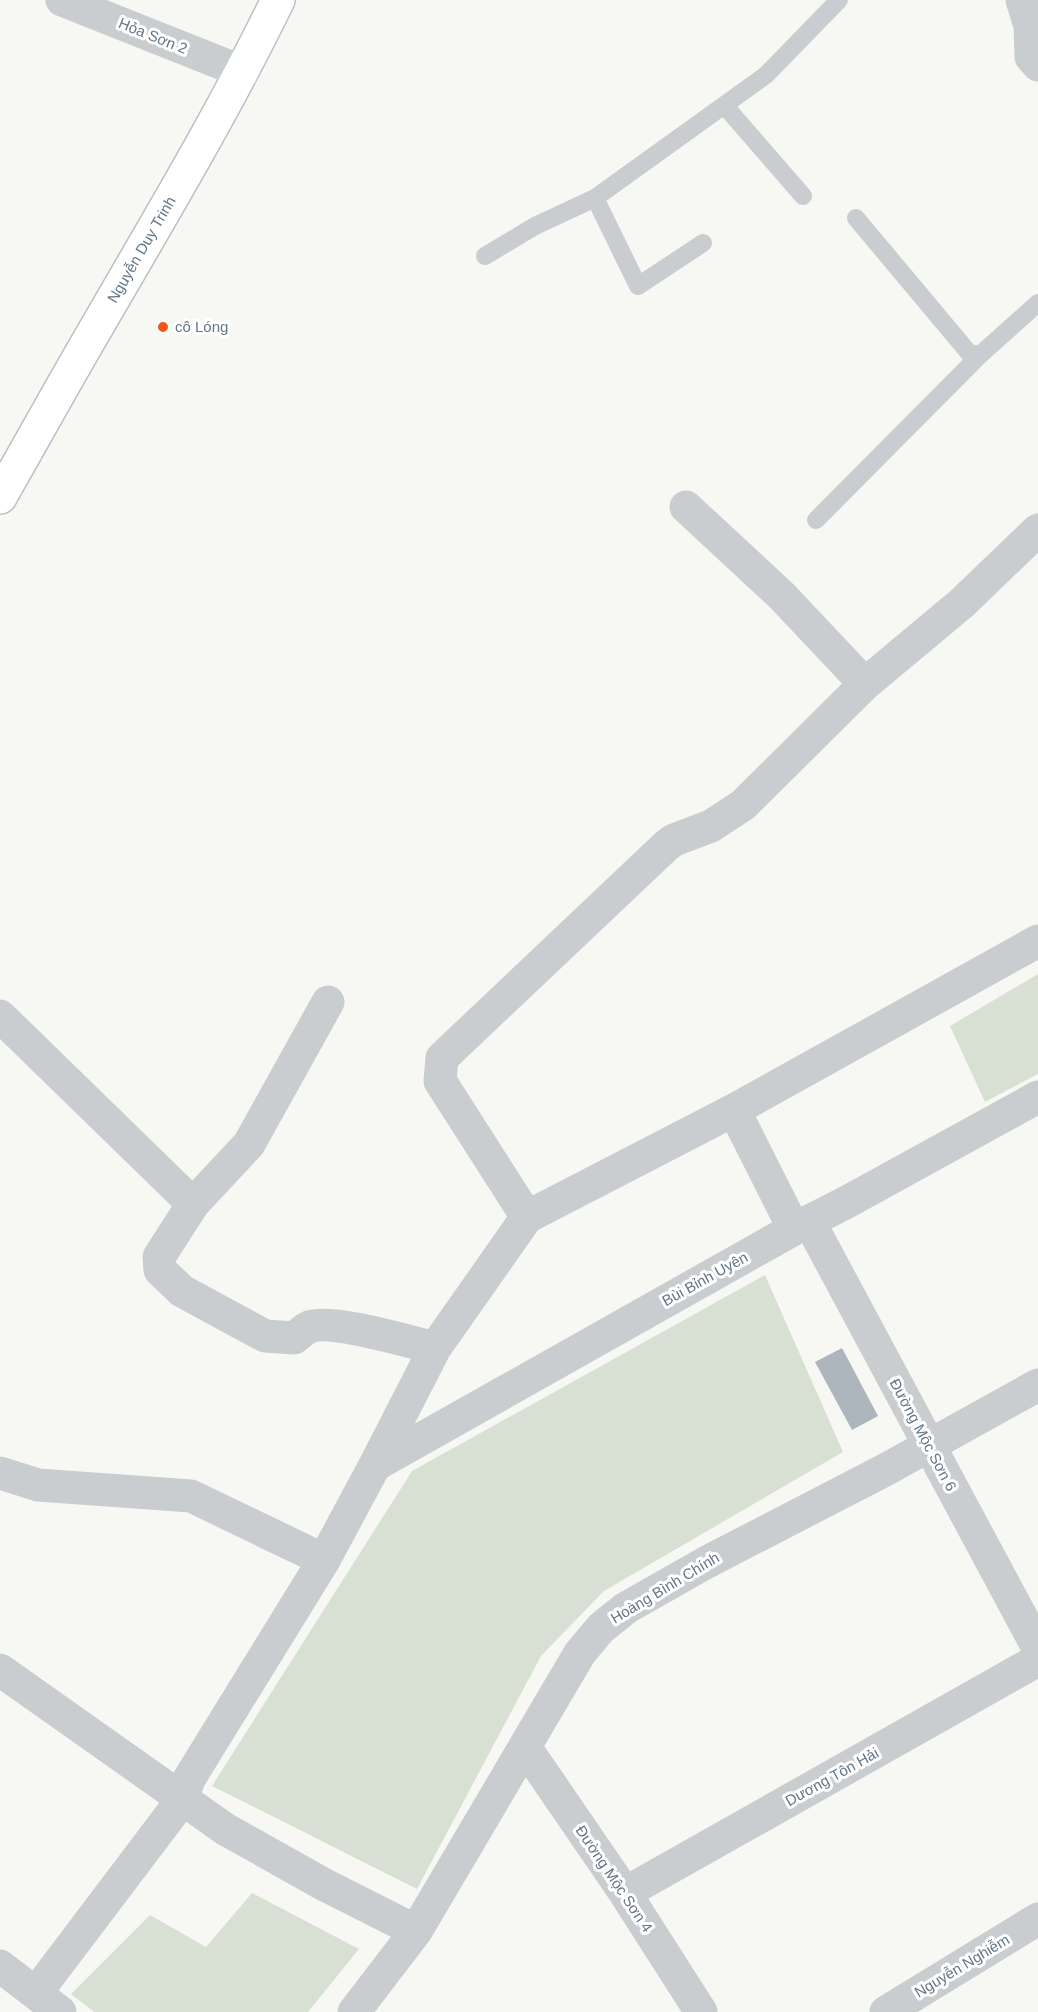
<svg xmlns="http://www.w3.org/2000/svg" width="1038" height="2012" font-family="Helvetica,sans-serif">
<rect width="100%" height="100%" fill="#f7f8f4"/>
<!-- green -->
<path fill="#d8e0d4" d="M 1038,974 L 1038,1074 L 985,1102 L 950,1026 Z
M 765,1275 L 843,1452 L 604,1591 L 541,1656 L 417,1889 L 212,1786 L 412,1471 Z
M 252,1893 L 359,1949 L 308,2012 L 94,2012 L 71,1994 L 150,1915 L 206,1947 Z"/>
<!-- building -->
<path fill="#aeb6bd" d="M 842,1348 L 878,1416 L 852,1430 L 815,1362 Z"/>
<g fill="none" stroke-linecap="round" stroke-linejoin="round">
<defs>
<g id="secondary">
<path id="s1" d="M 0,497 C 33,439 65,381 99,323 C 161,216 224,111 278,0"/>
</g>
</defs>
<!-- secondary casing -->
<use href="#secondary" stroke="#bbc0c5" stroke-width="36"/>
<!-- lane -->
<path stroke="#cacdd0" stroke-width="18" d="M 724,105 L 803,196
M 595,198 L 638,286 L 703,243
M 485,256 L 535,226 L 595,198 L 766,75 L 839,0
M 980,355 L 1038,303
M 816,520 L 980,355 L 969,353 L 856,218"/>
<!-- street -->
<path stroke="#cacdd0" stroke-width="33" d="M 62,0 L 243,72
M 1022,0 L 1030,26 L 1031,57 L 1038,65
M 686,507 L 781,595 L 865,684
M 0,1016 L 193,1204 L 159,1257 L 160,1270 L 182,1291 L 265,1336 L 294,1338 C 299,1335 304,1329 309,1327 C 330,1318 410,1342 435,1348
M 734,1110 L 794,1229
M 193,1204 L 249,1144 L 328,1002
M 527,1217 L 440,1081 L 442,1058 L 667,845 L 674,840 L 711,826 L 743,805 L 865,684 L 962,603 L 1038,530
M 809,1221 L 1038,1648
M 375,1465 L 794,1229 L 847,1202 L 1038,1097
M 0,1473 L 38,1485 L 191,1496 L 324,1560
M 0,1670 L 225,1829 L 323,1884 L 416,1931
M 525,1747 L 625,1893 L 701,2012
M 625,1893 L 1038,1660
M 0,1966 L 60,2012
M 36,1993 L 182,1800 L 189,1779 L 324,1560 L 375,1465 L 435,1348 L 527,1217 L 734,1110 L 1038,941
M 354,2012 L 416,1931 L 580,1653 L 601,1628 L 626,1608 L 707,1562 L 885,1470 L 1038,1385
M 886,2012 L 1038,1919"/>
<!-- secondary -->
<use href="#secondary" stroke="#fff" stroke-width="33"/>
</g>
<!-- markers -->
<circle fill="#f55417" stroke="#fff" stroke-width="2" cx="163" cy="327" r="6"/>
<g text-anchor="middle" stroke-width="6" stroke-linejoin="round" paint-order="stroke">
<!-- street labels -->
<g font-size="15" fill="#637688" stroke="#fff">
<text transform="translate(153 36) rotate(22)" y="5">Hỏa Sơn 2</text>
<text dy="5" stroke="none"><textPath href="#s1" startOffset="285">Nguyễn Duy Trinh</textPath></text>
<text transform="translate(705 1279) rotate(-29)" y="5">Bùi Bỉnh Uyên</text>
<text transform="translate(923 1435) rotate(62)" y="5">Đường Mộc Sơn 6</text>
<text transform="translate(665 1588) rotate(-31)" y="5">Hoàng Bình Chính</text>
<text transform="translate(832 1777) rotate(-29)" y="5">Dương Tôn Hải</text>
<text transform="translate(614 1879) rotate(56)" y="5">Đường Mộc Sơn 4</text>
<text transform="translate(962 1966) rotate(-31)" y="5">Nguyễn Nghiễm</text>
</g>
<!-- poi labels -->
<g font-size="15" fill="#637688" stroke="#fff" text-anchor="start">
<text x="175" y="332">cô Lóng</text>
</g>
</g>
</svg>
